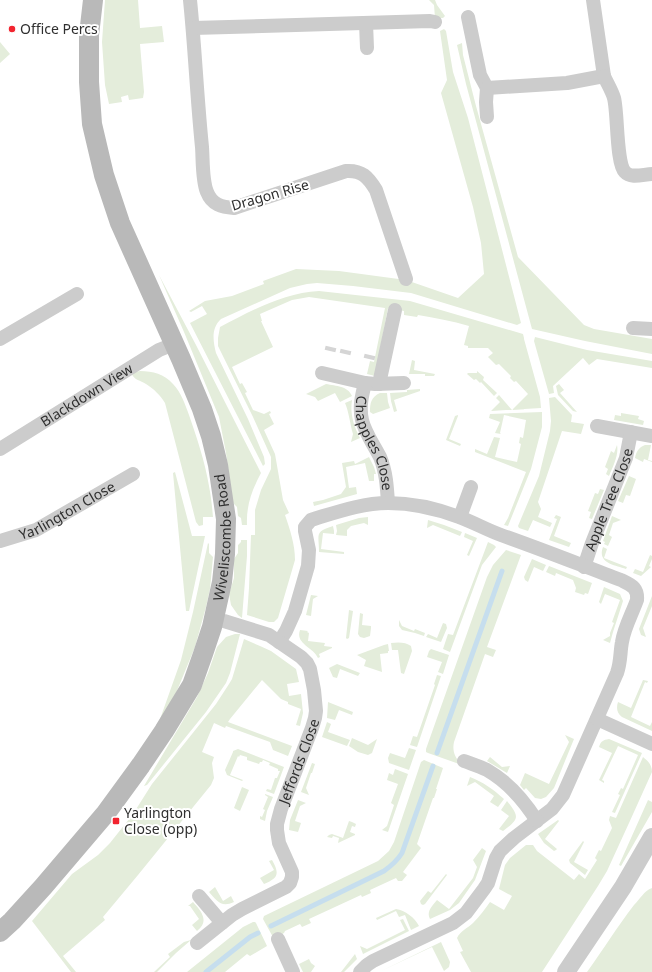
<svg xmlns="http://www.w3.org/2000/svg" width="652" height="972" font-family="'Noto Sans',sans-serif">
<rect width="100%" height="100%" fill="#fff"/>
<!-- green -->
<path fill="#e4eddb" d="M 105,0 L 138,0 L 140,28 L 162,26 L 164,42 L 140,44 L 144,92 L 143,98 L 129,100 L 128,95 L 121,97 L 122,102 L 109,104 L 105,85 L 102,42 Z
M 429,0 L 435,0 L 437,5 L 445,16 L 443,18 L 435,18 L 434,5 Z
M 444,29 L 446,31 L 453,72 L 468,118 L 521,323 L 517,325 L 411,293 L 353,286 L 317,283 L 307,284 L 290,288 L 221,319 C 211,328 213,341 216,353 L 248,419 L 264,457 L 265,464 L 263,466 L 190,323 L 207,314 L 202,306 L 191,312 L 189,311 L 205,301 L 232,296 L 264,284 L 263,281 L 296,269 L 339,271 L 406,280 L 458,298 L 484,274 L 481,243 L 473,207 L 441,93 L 447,80 L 440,31 Z
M 0,42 L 10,54 L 0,63 Z
M 462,43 L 463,55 L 476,106 L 518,257 L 584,325 L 594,329 L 652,339 L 652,354 L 585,341 L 532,329 L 466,84 L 457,45 Z
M 159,275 L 196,345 L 261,473 C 252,490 246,506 247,525 L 242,525 L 241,518 L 238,516 L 237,507 L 233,503 L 226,453 L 219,417 L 184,332 Z
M 319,291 L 410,301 L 523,334 L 524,338 L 524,339 L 540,397 L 541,408 L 491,411 L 500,402 L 496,398 L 499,395 L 512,410 L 528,394 L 516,381 L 514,382 L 510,378 L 511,376 L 499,364 L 496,365 L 488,357 L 493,353 L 488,348 L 468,348 L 468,346 L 464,345 L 469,326 C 452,321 435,318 418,315 L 417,317 L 404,315 L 404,311 L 388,308 L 375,376 L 367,374 L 370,361 L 374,362 L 385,308 L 309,297 L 292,300 L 260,314 L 262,321 L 261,321 L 273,347 L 232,367 L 240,384 L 242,383 L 247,392 L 245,393 L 253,410 L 264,414 L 270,411 L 271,413 L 269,414 L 274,424 L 264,430 L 275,454 L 283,500 L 289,513 L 285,515 C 290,530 295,544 295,560 L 278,618 L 274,622 L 269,622 L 247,615 L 249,588 L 251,535 L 255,535 L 255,510 L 261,490 L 271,469 L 271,457 L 253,417 L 218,346 L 218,338 L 220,327 C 251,311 283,293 319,291 Z
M 535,337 L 587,350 L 652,361 L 652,368 L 597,359 L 589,365 L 583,358 L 553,386 L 554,393 L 549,394 L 534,341 Z
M 412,360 L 415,361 L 414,370 L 435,374 L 434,376 L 425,376 L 425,374 L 409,374 Z
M 140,371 C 153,371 164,374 173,384 C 181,392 185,404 189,415 C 197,438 205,462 209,486 C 211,496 212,506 213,517 L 203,517 L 203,525 L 199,526 L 196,522 L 165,403 C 160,395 154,389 146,384 C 140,380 135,381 131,373 Z
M 477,371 L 484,377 L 483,380 L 497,393 L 494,396 L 481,382 L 480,383 L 476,379 L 474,380 L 467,374 L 468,373 L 477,373 Z
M 326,384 C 336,386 348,386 352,396 L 340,402 L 335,393 L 318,401 L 315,397 L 306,394 Z
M 559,384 L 564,390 L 560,393 L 577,412 L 573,411 L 558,395 L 556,386 Z
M 420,389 L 420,391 L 394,400 L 397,411 L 394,412 L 391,401 L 390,393 L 407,392 L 407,390 Z
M 380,393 L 387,393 L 388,402 L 390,408 L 373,414 L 370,412 C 370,403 371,397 380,393 Z
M 555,397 L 572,415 L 571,422 L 584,424 L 581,434 L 562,431 L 538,502 L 541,509 L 538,517 L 552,523 L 550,527 L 533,520 L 528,531 L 519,528 L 518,526 L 539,476 L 550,431 L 551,421 L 549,398 Z
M 352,400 C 350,413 353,425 360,438 L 351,442 L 353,434 C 350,424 349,412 345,403 Z
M 542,412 L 542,427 L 531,469 L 508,526 L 504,525 L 508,518 L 526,472 L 475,452 L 475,449 L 487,454 L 494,437 L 500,438 L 495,457 L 517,462 L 521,444 L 519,443 L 520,437 L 523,438 L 526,420 L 504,415 L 500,433 L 501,434 L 495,433 L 500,422 L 489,418 L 490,414 Z
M 621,413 L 639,416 L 638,419 L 644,421 L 643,425 L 614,420 L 615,415 L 621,416 Z
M 458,415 L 458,416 L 449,439 L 461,444 L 460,446 L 446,440 L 455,416 Z
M 617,445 C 619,455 613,466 609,476 L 606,474 L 608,469 L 605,467 L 611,451 L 614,453 Z
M 645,445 L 651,445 L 648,460 L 652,461 L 652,462 L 644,459 L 643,462 L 635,458 C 636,452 639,447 645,445 Z
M 369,457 L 374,467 L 376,474 L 374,474 L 374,481 L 369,481 L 365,463 L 346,467 L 349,488 L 356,487 L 357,494 L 314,506 L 313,502 L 323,500 L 341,494 L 346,487 L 342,463 L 354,461 L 355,464 Z
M 175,472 L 192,536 L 205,536 L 189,611 L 186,611 L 173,473 Z
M 629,476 L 636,479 L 630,496 L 626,495 L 623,503 L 618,501 Z
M 600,489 L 604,490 L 592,519 L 589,518 L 591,512 L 588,511 L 595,493 L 598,494 Z
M 556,515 L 561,517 L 554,536 L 571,543 L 569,547 L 549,540 L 557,519 L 554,518 Z
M 612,516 L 621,520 L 613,523 L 609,535 L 612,537 L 608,546 L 604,544 L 605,542 L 603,541 Z
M 368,517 L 368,525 L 364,523 L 351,526 L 347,530 L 347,536 L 336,535 L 337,531 L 336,525 L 359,518 Z
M 428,520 L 444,525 L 462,532 L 460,536 L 433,525 L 427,528 Z
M 333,526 L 334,531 L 334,534 L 323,533 L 321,549 L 344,552 L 344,554 L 319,552 C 319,534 314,532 333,526 Z
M 465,533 L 477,538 L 469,556 L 467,555 L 473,541 L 464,537 Z
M 241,540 L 247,540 L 247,556 L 242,618 L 238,615 L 231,605 L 229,594 L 234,578 L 234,559 L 238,553 L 238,545 L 241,542 Z
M 488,542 L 494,545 L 496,547 L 482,565 L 450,652 L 443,649 L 448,634 L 453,635 Z
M 208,543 L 209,544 L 209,553 L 213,557 L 210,589 L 206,607 L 195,647 L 174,698 L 159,722 L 181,660 L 193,612 Z
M 603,547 L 607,549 L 604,558 L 627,567 L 626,569 C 614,565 597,563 603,547 Z
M 506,550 L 521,555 L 487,647 L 496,650 L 493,657 L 485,654 L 454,742 C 452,751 455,758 462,765 L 428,753 L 426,752 L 426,749 L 487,577 L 493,565 Z
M 650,555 L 652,556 L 652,559 L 649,566 L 651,567 L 641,576 L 633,573 L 635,569 L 643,572 Z
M 532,559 L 546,565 L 543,571 L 534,567 L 528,582 L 525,580 L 524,577 Z
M 549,566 L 592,583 L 588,594 L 585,593 L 584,595 L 575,592 L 576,588 L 573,580 L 556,573 L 555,576 L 546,572 Z
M 604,587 L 620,594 L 623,601 L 613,632 L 610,643 L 603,640 L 610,636 L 610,633 L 614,623 L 612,622 L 620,600 L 605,594 L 601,604 L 599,602 Z
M 311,595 L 318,596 L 313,599 L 311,616 L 306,615 Z
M 652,596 L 652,606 L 643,628 L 646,637 L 641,635 L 639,629 Z
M 349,610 L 353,611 L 349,638 L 347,639 L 346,638 Z
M 360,613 L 363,614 L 362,625 L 371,626 L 371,628 L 370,636 L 364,638 L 360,637 L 358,634 Z
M 399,620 L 402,626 L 414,631 L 415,629 L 425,633 L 424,636 L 415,633 L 402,630 L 399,626 Z
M 443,623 L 446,624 L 447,628 L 441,642 L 426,637 L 428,634 L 437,638 Z
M 300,630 L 308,631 L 307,632 L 309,633 L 308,641 L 325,643 L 324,646 L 332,647 L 332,648 L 319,654 L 320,657 L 318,658 C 313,647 295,644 300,630 Z
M 235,634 L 240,634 L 230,673 L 226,683 L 206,712 L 147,785 L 144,786 L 197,697 L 208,673 L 217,647 L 226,637 Z
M 244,639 L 260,646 L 271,651 L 296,669 L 299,682 L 287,684 L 289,696 L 301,694 L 303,713 L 300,726 L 296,725 L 301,709 L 288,704 L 288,702 L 281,699 L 262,680 L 230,719 L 228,722 L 292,746 L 288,756 L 273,750 L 270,742 L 226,726 L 225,728 L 214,723 L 202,752 L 214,757 L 212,763 L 214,778 L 211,785 L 138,875 L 103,917 L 105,920 L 63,956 L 76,972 L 71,972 L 32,921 L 72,874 L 98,855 L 110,843 L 133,814 L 152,784 L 216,704 L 229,684 L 232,679 Z
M 391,643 C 398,642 406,642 411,646 L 412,651 L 404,674 L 401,673 L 398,650 L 392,650 Z
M 388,644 L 389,651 L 388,651 L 388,653 L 380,654 L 382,672 L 364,666 L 366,660 L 357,655 L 384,645 Z
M 431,649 L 449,655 L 443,674 L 438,672 L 442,662 L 427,657 L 429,651 Z
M 337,664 L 360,673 L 358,676 L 340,669 L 337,678 L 333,677 L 329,668 Z
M 437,675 L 441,676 L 417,747 L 410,745 L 413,736 L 417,737 L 435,685 L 434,684 Z
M 643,680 L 648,681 L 647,683 L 645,682 L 631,717 L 650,726 L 652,722 L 652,731 L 622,717 C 617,713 616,708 618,702 L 631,708 Z
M 328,702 L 353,712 L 352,715 L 339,710 L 335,720 L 327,718 Z
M 327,722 L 331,724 L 328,732 L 350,740 L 347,746 L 322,737 Z
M 565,735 L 574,739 L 554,788 L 546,797 L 541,799 L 535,798 L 526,788 L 524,790 L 520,785 L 525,773 L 549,784 L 569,742 Z
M 352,738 L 368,745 L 377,739 L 372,753 L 368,755 L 358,752 L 349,746 Z
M 609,739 L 642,753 L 615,813 L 612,812 L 620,795 L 618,794 L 621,788 L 623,789 L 638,755 L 618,746 L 602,780 L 604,781 L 604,783 L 599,780 L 612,753 L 599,747 C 601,741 603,740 609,739 Z
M 409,748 L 416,750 L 409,770 L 389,763 L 388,758 L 390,753 L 405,758 Z
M 238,749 L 284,767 L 274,794 L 266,791 L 267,789 L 271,790 L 275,778 L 277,778 L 280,771 L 278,771 L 278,769 L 269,765 L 270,763 L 263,760 L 262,762 L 260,762 L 259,764 L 247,760 L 247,757 L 240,755 L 239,757 L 238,756 L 230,775 L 243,780 L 242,781 L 227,775 L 225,770 L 233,752 L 233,751 Z
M 490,757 L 502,767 L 510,766 L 507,773 L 487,761 Z
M 643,757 C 648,761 652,765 652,772 L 629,823 L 607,871 L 598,886 L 542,972 L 471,972 L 460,952 L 463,951 L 457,938 C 460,931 468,928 473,923 C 480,916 485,909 490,902 L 504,910 L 512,896 L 499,889 L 505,865 L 510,858 L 526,845 L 533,845 L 537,851 L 574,880 L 579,874 L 585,879 L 597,860 L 595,858 L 599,850 L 601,851 L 612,828 L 609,820 L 610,816 L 616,818 Z
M 424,760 L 443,768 L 436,789 L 437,789 L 434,798 L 433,798 L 417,844 L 421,848 L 403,872 L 407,875 L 402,881 L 398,881 L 396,878 L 370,890 L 371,893 L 362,897 L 361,895 L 309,919 L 311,923 L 302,927 L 300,924 L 285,931 L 284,933 L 274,939 L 263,919 L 264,916 L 378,861 L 389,851 L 394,842 L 421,762 Z
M 312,763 L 315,764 L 312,773 L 311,773 L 306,788 L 309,795 L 301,792 Z
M 395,769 L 408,774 L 388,832 L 382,830 L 387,826 L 394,805 L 391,803 L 398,784 L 387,780 L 389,773 L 393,775 Z
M 470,777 C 483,782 493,789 504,799 L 498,807 L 490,802 L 494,796 L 475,782 L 467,786 Z
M 242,787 L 249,790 L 240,811 L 234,808 Z
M 265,794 L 273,797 L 267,811 L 265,821 L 260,819 L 260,816 L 262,817 L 265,810 L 263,809 L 268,797 L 265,795 Z
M 298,800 L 306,803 L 300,806 L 295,821 L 301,823 L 298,832 L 289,830 L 290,820 Z
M 648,800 L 652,802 L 652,812 L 621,866 L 619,865 Z
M 507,801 C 520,817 519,819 503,831 L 499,829 L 509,816 L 501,810 Z
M 558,820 L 559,821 L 545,839 L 557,849 L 556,850 L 554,851 L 544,843 L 538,834 Z
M 349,821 L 352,822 L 356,824 L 355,827 L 352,826 L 350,832 L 355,834 L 355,835 L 338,843 L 339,838 L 333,836 L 332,838 L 327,837 L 329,835 L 332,834 L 343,838 Z
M 583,841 L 584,842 L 574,862 L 588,870 L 585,875 L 570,863 L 569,860 Z
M 482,848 L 486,851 L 475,880 L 459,903 L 450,910 L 430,919 C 426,912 432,906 437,900 L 449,909 L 473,878 L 477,867 L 473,860 Z
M 272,860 C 280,874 278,878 264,884 L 260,878 L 274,870 L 269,861 Z
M 446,874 L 447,875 L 425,904 L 423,905 L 421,904 L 420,901 L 428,891 L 431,893 Z
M 215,887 L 223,901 L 231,896 L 234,902 C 221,908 217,901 209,892 Z
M 652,888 L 652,972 L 587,972 C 603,950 617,927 634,905 C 640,899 644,891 652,888 Z
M 193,902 C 201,911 210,921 197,931 L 192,925 L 199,919 L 190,906 L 188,906 Z
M 396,909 C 405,910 415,918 419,926 L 411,930 L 405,915 L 399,917 L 396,911 L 377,920 L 376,918 Z
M 403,919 L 409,931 L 363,954 L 360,946 L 367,949 L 405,930 L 400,920 Z
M 253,922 L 255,922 L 256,923 L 267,946 L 250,956 L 247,954 L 225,972 L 187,972 L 243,927 Z
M 191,940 L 176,953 L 157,972 L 154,972 L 170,957 L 168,954 L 184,942 Z
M 441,942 L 450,962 L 449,967 L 444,971 L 432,947 L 379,972 Z
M 355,954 L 357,959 L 344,972 L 341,972 Z
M 309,959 L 311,963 L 315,966 L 311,972 L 303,972 L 299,964 Z"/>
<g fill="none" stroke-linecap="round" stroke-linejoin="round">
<!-- stream -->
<path stroke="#c6deee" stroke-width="5" d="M 437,753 L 502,571
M 271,926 L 384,871 C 391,866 397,861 402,853 L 433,766
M 206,972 L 250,937 L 258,933"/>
<!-- pedestrian-tunnel -->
<path stroke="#d5d5d5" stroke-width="11" stroke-dasharray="11 5.5" stroke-linecap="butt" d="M 330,351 L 331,347
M 345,354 L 346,350
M 369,359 L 370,355"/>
<!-- minor -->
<g stroke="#ccc" stroke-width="14">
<path d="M 190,0 C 195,49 197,98 202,147 C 203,160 202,180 207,192 C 212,205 222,207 234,208 L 346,171 C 362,170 368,177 376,190 L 406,279"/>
<path d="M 468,17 L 480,75 L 487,88 L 567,83 L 604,76 L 593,0"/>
<path d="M 366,23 L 367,48"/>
<path d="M 193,28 L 430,21 L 435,22"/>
<path d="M 604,76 C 607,83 612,91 614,98 C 618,113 616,163 625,172 C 631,179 644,174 652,174"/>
<path d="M 487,117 L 486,102 L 487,88"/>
<path d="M 633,328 L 652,329"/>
<path d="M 0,339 L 77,294"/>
<path d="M 322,373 L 365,383 L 375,384 L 404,383"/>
<path id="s1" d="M 365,383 C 362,395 359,407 362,420 C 365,433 374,445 380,457 C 386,471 387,487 388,503"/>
<path d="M 379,384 L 395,310"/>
<path d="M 597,426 L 652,436"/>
<path id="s2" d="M 0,449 L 159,350 L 174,344"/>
<path d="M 460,517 L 471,487"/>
<path id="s3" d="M 0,541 L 36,530 L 133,474"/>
<path id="s4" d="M 584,567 L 592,543 L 626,458 L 631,432"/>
<path d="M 279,642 L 286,631 L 295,611 L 308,566 L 309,550 L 305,531 L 305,527 L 311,520 L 317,518 C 340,511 364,503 388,503 C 414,503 435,508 459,517 C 473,522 487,530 501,535 C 541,549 581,565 621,580 C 631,585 638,587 637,600 C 632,614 624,628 622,642 C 620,652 621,662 617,673 L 563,795 L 552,809 L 514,838 L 500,851 L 496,858 L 488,883 L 484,889 L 466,913 L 453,923 L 373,961 L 367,965 L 360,972"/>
<path d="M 597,719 L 652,744"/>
<path d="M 464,761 C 472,764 480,766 487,770 C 508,782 525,802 537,821"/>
<path d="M 199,896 L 222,923"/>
<path d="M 278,939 L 293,972"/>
<path id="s5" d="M 197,943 L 232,915 L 242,909 L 286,887 L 290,883 L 292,877 L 292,872 L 279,843 L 277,830 L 277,824 L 281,809 L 312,728 L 315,718 L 316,711 L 314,690 L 310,669 L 307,663 L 301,657 L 269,635 L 224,621 L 214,619"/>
</g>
<!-- tertiary -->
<path stroke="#ccc" stroke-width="18" d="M 566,972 L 623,887 L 652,837"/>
<!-- secondary -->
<path stroke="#b9b9b9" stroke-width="20" id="s6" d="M 0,932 L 12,921 L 43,887 L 106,813 L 141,765 L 164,731 L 192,685 L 203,654 L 212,627 L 222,582 L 225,554 L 226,519 L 218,465 L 211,436 L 202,409 L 181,359 L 120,223 L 104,175 L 92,124 L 89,82 L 89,35 L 93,0"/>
</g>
<!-- markers -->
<g fill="#f2242f" stroke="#fff" stroke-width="1.5">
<circle cx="12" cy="29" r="4"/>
<rect x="112" y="817" width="8" height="8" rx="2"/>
</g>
<g text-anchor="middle" stroke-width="4" stroke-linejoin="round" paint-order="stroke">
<!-- poi labels -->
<g font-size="14" fill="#2f2f2f" stroke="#fff" text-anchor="start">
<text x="20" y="34">Office Percs</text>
<text x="124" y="818">Yarlington<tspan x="124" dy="16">Close (opp)</tspan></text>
</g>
<!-- street labels -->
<g font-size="14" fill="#2f2f2f" stroke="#fff">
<text transform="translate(270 195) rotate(-16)" y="5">Dragon Rise</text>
<text dy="5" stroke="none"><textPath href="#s2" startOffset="102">Blackdown View</textPath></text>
<text dy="5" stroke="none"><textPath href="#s1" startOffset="63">Chapples Close</textPath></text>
<text dy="5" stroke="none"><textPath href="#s4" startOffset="72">Apple Tree Close</textPath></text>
<text dy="5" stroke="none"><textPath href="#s3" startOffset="74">Yarlington Close</textPath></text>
<text dy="5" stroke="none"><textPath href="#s6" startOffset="466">Wiveliscombe Road</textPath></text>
<text dy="5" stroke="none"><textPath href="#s5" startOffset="240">Jeffords Close</textPath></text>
</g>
</g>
</svg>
